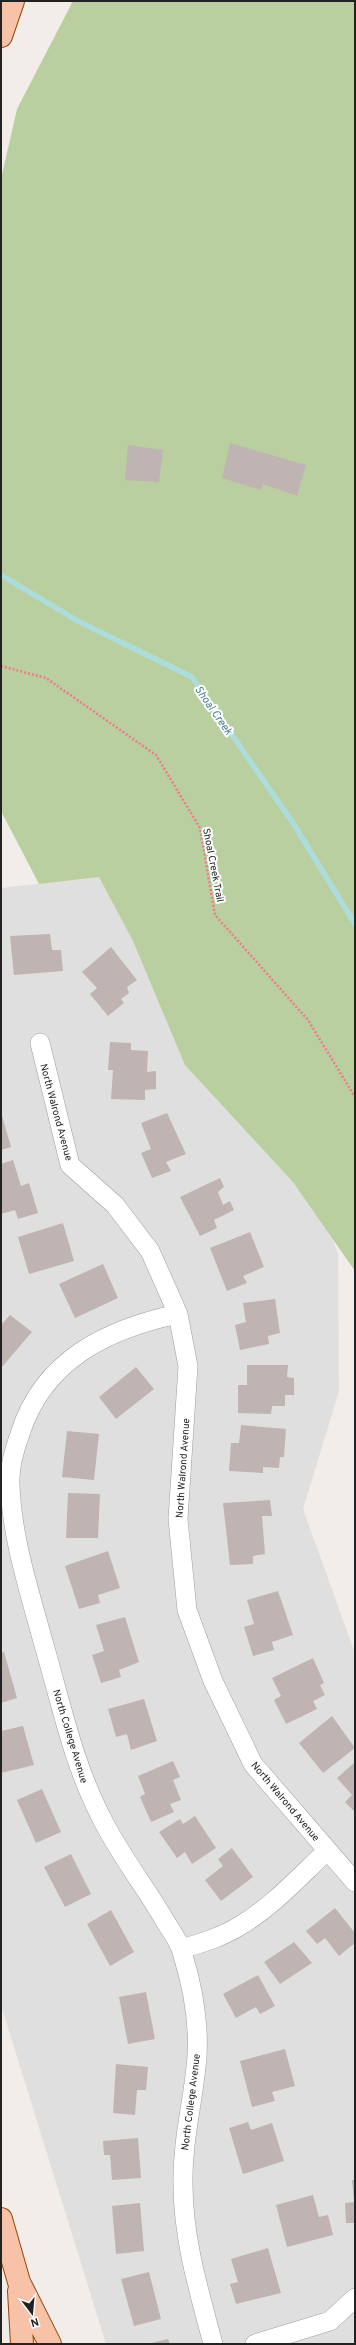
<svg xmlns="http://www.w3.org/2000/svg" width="356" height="2345" font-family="Overpass,sans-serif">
<rect width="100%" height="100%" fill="#f2ede9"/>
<!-- residential -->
<path fill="#e0dfdf" d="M 99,877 L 263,1036 L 338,1254 L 339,1391 L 303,1509 L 355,1653 L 355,2344 L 106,2344 L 1,2005 L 1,888 Z"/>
<!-- forest -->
<path fill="#b9cfa0" d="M 73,1 L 355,1 L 355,1271 L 293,1182 L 185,1065 L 133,941 L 99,877 L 39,884 L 1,811 L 1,179 L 17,109 Z"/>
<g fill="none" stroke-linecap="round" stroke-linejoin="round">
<!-- stream -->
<path stroke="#acdddc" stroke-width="5.5" d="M 1,575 L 78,621 L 192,677 L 293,823 L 355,924"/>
</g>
<!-- building -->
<path fill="#bfb4b2" d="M 230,443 L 306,465 L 297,496 L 263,484 L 261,490 L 222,478 Z
M 128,445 L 163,450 L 159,482 L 125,480 Z
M 50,934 L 52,950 L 61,950 L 63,971 L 14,975 L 10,936 Z
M 111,947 L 137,980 L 127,987 L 129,993 L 121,999 L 124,1003 L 108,1016 L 90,994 L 97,988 L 82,972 Z
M 110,1042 L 131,1043 L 131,1050 L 148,1051 L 147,1072 L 156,1071 L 156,1089 L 145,1090 L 145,1100 L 111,1099 L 113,1070 L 108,1070 Z
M 1,1112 L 11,1147 L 1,1150 Z
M 167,1113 L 186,1154 L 166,1162 L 171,1171 L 152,1178 L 141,1153 L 151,1149 L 141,1123 Z
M 13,1160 L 21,1186 L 29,1183 L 38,1213 L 18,1219 L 15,1210 L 1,1214 L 1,1164 Z
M 220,1178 L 224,1187 L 218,1192 L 223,1205 L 230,1201 L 234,1210 L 214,1220 L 217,1228 L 200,1236 L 180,1197 Z
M 63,1223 L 74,1261 L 29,1274 L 18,1237 Z
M 250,1232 L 264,1267 L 243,1276 L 247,1283 L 227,1291 L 210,1248 Z
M 103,1264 L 118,1298 L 75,1318 L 59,1284 Z
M 275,1299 L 280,1333 L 268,1336 L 269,1344 L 240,1350 L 235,1325 L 246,1322 L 243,1303 Z
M 10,1315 L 32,1332 L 1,1368 L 1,1325 Z
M 247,1365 L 288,1365 L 287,1377 L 294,1378 L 294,1395 L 285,1395 L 285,1406 L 272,1406 L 271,1414 L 238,1413 L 238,1385 L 247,1385 Z
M 136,1367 L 154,1389 L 116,1419 L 99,1397 Z
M 241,1425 L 286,1429 L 284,1457 L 280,1457 L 279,1468 L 263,1467 L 263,1473 L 229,1471 L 231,1443 L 239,1443 Z
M 67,1431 L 99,1434 L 94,1480 L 62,1477 Z
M 68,1493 L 100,1494 L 98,1538 L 66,1538 Z
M 270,1500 L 272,1516 L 262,1516 L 265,1554 L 253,1556 L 253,1564 L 230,1565 L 223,1503 Z
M 108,1551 L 120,1588 L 98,1595 L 100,1603 L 79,1609 L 65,1566 Z
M 278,1591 L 293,1635 L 272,1642 L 274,1650 L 253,1656 L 244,1627 L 254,1624 L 247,1600 Z
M 125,1617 L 139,1662 L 119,1670 L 121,1677 L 101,1683 L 92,1655 L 104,1651 L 96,1625 Z
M 4,1652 L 17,1698 L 1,1703 L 1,1653 Z
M 313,1658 L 324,1683 L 320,1685 L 325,1695 L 313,1701 L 317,1709 L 286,1724 L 274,1700 L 281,1696 L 272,1678 Z
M 144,1699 L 157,1741 L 131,1750 L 127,1734 L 116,1737 L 108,1709 Z
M 332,1716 L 355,1748 L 323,1773 L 299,1743 Z
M 23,1726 L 34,1765 L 1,1773 L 1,1731 Z
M 173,1761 L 180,1777 L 173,1780 L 181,1800 L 170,1804 L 174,1812 L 151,1822 L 140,1797 L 145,1794 L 138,1776 Z
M 355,1762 L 355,1812 L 345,1802 L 352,1795 L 337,1778 Z
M 42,1789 L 61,1832 L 36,1843 L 17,1800 Z
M 195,1816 L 216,1848 L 192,1864 L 185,1852 L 177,1858 L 159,1832 L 180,1819 L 183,1824 Z
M 232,1848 L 253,1877 L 221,1901 L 205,1880 L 223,1866 L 218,1859 Z
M 71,1854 L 91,1894 L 65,1907 L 44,1867 Z
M 335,1908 L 355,1933 L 355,1943 L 339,1956 L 325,1938 L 317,1944 L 306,1931 Z
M 111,1910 L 134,1952 L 110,1966 L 87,1924 Z
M 294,1942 L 312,1963 L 280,1984 L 264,1962 Z
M 258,1975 L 275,2006 L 260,2014 L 256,2007 L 236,2018 L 223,1994 Z
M 146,1992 L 155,2039 L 128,2044 L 119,1997 Z
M 285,2049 L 295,2086 L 272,2092 L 275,2101 L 252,2107 L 240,2061 Z
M 116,2064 L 148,2067 L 146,2090 L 137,2090 L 135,2115 L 113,2113 Z
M 248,2122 L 251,2130 L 272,2123 L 284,2161 L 243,2174 L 229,2128 Z
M 138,2138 L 141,2178 L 112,2180 L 110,2155 L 104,2155 L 103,2141 Z
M 352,2180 L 355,2180 L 355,2223 L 346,2223 L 345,2203 L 354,2202 Z
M 313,2195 L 319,2217 L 328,2215 L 333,2235 L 287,2247 L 276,2205 Z
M 140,2203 L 144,2251 L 116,2254 L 112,2206 Z
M 268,2248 L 281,2293 L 236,2304 L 230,2284 L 238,2282 L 231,2259 Z
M 149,2272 L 161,2319 L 134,2326 L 121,2279 Z
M 168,2339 L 170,2344 L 151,2344 L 151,2343 Z"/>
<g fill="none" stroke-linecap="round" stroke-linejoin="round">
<defs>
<path id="street" d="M 40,1043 L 70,1165 L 115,1205 L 150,1251 L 178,1314 L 188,1366 L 178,1519 L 187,1610 L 213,1681 L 253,1764 L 355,1882
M 178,1314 C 107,1329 43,1360 20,1434 C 14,1450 9,1468 10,1485 C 12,1540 30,1593 44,1645 C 61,1703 73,1763 101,1817 C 119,1854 145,1886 165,1921 C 171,1931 179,1941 182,1952 C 192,1984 199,2022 197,2056 C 194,2099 182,2140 183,2184 C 183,2239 199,2291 213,2344
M 181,1949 C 202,1943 222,1937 241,1925 C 272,1907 301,1875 327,1851
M 255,2344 L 330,2321 L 355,2298"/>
<path id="primary" d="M 1,36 L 13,1
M 1,2219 L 19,2282 L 50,2344
M 19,2291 L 22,2344"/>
</defs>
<!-- street casing -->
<use href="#street" stroke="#9f9f9f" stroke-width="20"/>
<!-- primary casing -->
<use href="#primary" stroke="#994507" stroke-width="24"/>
<!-- path -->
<path stroke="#f4788a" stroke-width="2.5" stroke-dasharray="2 2" stroke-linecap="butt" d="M 1,666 L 46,678 L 156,755 L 200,828 L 215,915 L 308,1020 L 355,1097"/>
<!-- street -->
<use href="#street" stroke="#fff" stroke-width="19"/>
<!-- primary -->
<use href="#primary" stroke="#f8c2a8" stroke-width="22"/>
</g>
<g text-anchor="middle" stroke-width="4" stroke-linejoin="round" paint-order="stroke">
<!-- street labels -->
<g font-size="10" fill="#222" stroke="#fff">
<text transform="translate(214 865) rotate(79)" y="4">Shoal Creek Trail</text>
<text transform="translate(57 1112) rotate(75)" y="4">North Walrond Avenue</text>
<text transform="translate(182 1468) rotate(-86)" y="4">North Walrond Avenue</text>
<text transform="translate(71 1736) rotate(73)" y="4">North College Avenue</text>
<text transform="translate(286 1801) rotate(50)" y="4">North Walrond Avenue</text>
<text transform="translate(190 2102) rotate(-83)" y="4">North College Avenue</text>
</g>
<!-- water labels -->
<g font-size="11" font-style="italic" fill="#457c8f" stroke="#fff">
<text transform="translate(214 710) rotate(55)" y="4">Shoal Creek</text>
</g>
</g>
<!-- border -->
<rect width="356" height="2345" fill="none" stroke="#222222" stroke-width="4"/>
<!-- north arrow -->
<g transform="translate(32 2313) rotate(164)" stroke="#ffffff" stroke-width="3" paint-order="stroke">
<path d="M0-3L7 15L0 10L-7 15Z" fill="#222222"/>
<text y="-6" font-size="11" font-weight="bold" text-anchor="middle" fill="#222222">N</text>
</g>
</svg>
